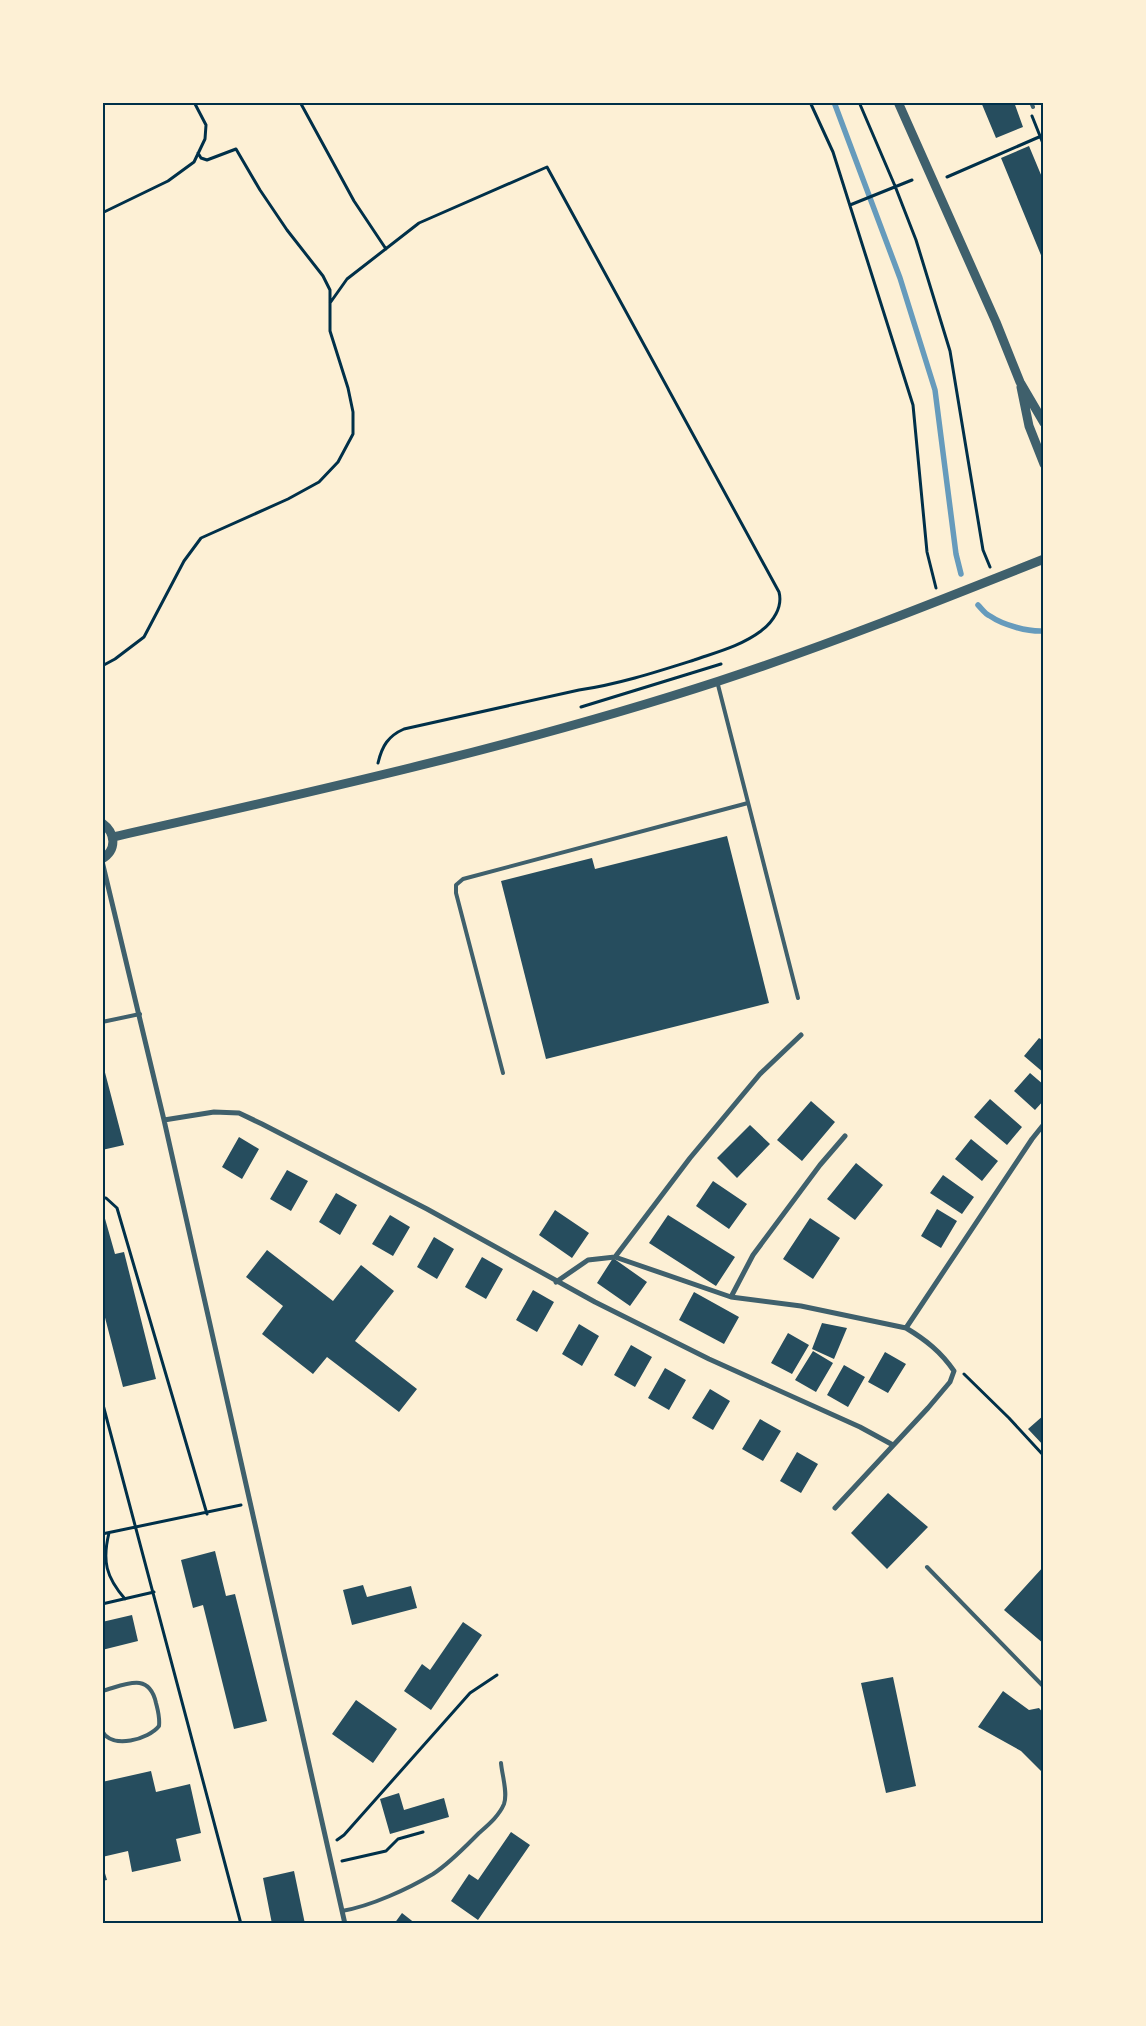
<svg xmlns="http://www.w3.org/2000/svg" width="1146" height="2026" font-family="Overpass,sans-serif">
<rect width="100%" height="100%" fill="#fdf0d5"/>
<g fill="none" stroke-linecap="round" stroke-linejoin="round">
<!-- stream -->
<path stroke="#669bbc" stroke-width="5.5" d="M 834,102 L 900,278 L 935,390 L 956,554 L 961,574
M 978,605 C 982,609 985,614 990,616 C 1003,625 1028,632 1044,631"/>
</g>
<!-- building -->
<path fill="#264d5e" d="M 981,102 L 1014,102 L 1023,127 L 996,138 Z
M 1029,146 L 1044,182 L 1043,260 L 1001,158 Z
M 727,836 L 769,1003 L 546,1059 L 501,881 L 592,858 L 595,869 Z
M 1039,1038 L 1044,1041 L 1044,1073 L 1024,1056 Z
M 102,1061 L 124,1145 L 102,1150 Z
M 1030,1073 L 1044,1085 L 1044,1100 L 1035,1110 L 1014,1091 Z
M 990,1099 L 1022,1127 L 1007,1145 L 974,1117 Z
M 811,1101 L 835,1122 L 802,1161 L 777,1140 Z
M 750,1125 L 770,1144 L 737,1178 L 717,1158 Z
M 239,1137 L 259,1149 L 242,1179 L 222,1167 Z
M 971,1139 L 998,1161 L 982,1181 L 955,1159 Z
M 856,1163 L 883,1185 L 855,1220 L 827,1199 Z
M 287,1170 L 308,1181 L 291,1211 L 270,1199 Z
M 943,1175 L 974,1197 L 962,1214 L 930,1193 Z
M 713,1181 L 747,1204 L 729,1229 L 696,1206 Z
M 336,1193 L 357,1205 L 340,1235 L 319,1222 Z
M 102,1208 L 115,1254 L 124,1252 L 156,1379 L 123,1387 L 102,1306 Z
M 937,1209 L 957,1221 L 941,1248 L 921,1236 Z
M 555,1210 L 589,1233 L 572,1258 L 539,1235 Z
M 390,1215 L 410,1227 L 393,1256 L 372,1244 Z
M 668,1215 L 735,1257 L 716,1286 L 649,1243 Z
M 810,1218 L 840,1238 L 813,1279 L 783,1259 Z
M 434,1237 L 454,1249 L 437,1279 L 417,1267 Z
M 267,1250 L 333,1301 L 361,1265 L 394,1291 L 355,1341 L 417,1389 L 399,1412 L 327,1357 L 313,1374 L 262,1334 L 283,1306 L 246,1277 Z
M 482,1257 L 503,1269 L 486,1299 L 465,1287 Z
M 613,1258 L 647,1282 L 630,1306 L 597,1283 Z
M 533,1290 L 554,1302 L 537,1332 L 516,1320 Z
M 694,1292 L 739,1317 L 724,1344 L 679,1320 Z
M 822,1323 L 847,1328 L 834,1359 L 812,1349 Z
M 579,1324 L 599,1336 L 582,1366 L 562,1354 Z
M 788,1333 L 809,1345 L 792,1374 L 771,1363 Z
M 631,1345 L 652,1357 L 635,1387 L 614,1375 Z
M 813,1351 L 833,1363 L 816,1392 L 795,1380 Z
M 885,1352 L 906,1364 L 888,1393 L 868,1382 Z
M 844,1365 L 865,1377 L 848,1407 L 827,1395 Z
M 665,1368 L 686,1380 L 669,1410 L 648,1398 Z
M 710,1389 L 730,1401 L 713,1430 L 692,1418 Z
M 1044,1415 L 1044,1446 L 1028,1429 Z
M 760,1419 L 781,1431 L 763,1461 L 742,1449 Z
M 797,1452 L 818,1464 L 801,1493 L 780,1481 Z
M 888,1493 L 928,1527 L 887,1569 L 851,1533 Z
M 215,1551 L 226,1596 L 235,1594 L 267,1721 L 234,1729 L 203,1605 L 193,1608 L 181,1560 Z
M 1044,1566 L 1044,1644 L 1004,1610 Z
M 363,1585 L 367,1597 L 411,1586 L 417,1608 L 352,1625 L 343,1590 Z
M 132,1615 L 138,1641 L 102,1650 L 102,1622 Z
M 463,1622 L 482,1635 L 431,1710 L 404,1691 L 422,1664 L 430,1670 Z
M 893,1677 L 916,1786 L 886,1793 L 861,1683 Z
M 1003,1691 L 1029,1710 L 1039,1708 L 1044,1714 L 1044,1774 L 1021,1751 L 978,1727 Z
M 356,1700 L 397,1729 L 373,1763 L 332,1734 Z
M 151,1771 L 156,1792 L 190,1784 L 201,1833 L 176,1839 L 181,1861 L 132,1872 L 128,1851 L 102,1857 L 102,1782 Z
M 399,1793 L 404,1810 L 444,1798 L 449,1817 L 390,1834 L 380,1799 Z
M 511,1832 L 530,1845 L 478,1920 L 451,1901 L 469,1874 L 478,1880 Z
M 102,1863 L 107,1880 L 102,1881 Z
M 294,1871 L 305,1924 L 272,1924 L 263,1878 Z
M 402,1913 L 416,1924 L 394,1924 Z"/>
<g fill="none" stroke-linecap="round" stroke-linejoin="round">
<!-- path -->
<path stroke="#003049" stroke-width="3" d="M 300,102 L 354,201 L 386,249
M 810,102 L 833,152 L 913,405 L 927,552 L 936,588
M 859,102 L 895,186 L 916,240 L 950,351 L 983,550 L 990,567
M 1032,116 L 1044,146
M 947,177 L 1039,137
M 850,205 L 912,180
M 102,213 L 168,181 L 194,162 L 205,139 L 206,125 L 194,102
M 330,303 L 347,279 L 419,223 L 547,167 L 779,592 C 783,607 773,622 761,631 C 741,646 717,652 694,660 C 656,672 619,684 579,690 L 404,729 C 388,736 382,746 378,763
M 102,666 L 115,659 L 144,637 L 184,561 L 201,538 L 288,499 L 319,482 L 338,462 L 353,434 L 353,412 L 348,388 L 330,331 L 330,290 L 323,276 L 287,230 L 260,190 L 236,149 L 207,160 L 201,158 L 198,153
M 581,707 L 721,664
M 102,1198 L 106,1198 L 117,1208 L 207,1514
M 964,1374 L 1009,1418 L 1044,1456
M 102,1401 L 241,1924
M 109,1533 C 102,1561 106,1577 125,1599
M 102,1534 L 241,1505
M 102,1604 L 154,1592
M 337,1840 L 344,1835 L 470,1693 L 497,1675
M 342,1861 L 386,1851 L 398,1839 L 423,1832"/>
<!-- service -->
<path stroke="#3f606c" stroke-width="4" d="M 1031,102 L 1033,107
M 717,681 L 798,998
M 102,1022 L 140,1014
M 503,1073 L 456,893 L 456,885 L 463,879 L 748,803
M 927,1567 L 1044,1687
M 102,1691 C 125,1685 149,1671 156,1703 C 158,1711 160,1717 159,1726 C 149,1739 112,1750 102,1731
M 342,1911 C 371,1906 408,1889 433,1874 C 450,1863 465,1847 479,1833 C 488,1825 499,1816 504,1804 C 508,1793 502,1775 501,1763"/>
<!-- minor -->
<path stroke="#3f606c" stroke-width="5" d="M 102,861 L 164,1120 L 345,1924
M 164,1120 L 214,1112 L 239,1113 L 262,1124 L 427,1209 L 595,1302 L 709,1359 L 860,1427 L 893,1445
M 556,1282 L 588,1260 L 615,1257
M 731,1297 L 615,1257 L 690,1158 L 760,1074 L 801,1035
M 906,1328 L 1032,1139 L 1044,1124
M 835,1508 L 928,1408 L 950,1382 L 954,1371 C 941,1352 926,1340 906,1328 L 801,1306 L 731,1297 L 753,1255 L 820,1165 L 845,1136"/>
<!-- tertiary -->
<path stroke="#3f606c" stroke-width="9" d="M 898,102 L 996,322 L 1020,382 L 1044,423
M 1021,387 L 1029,426 L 1044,464
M 102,823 C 116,833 117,850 102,859
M 113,837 C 316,791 520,746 719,681 C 828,645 936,602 1044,559"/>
</g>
<!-- border -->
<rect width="1146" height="2026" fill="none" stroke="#fdf0d5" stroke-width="208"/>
<rect x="104" y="104" width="938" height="1818" fill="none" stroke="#003049" stroke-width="2"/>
</svg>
